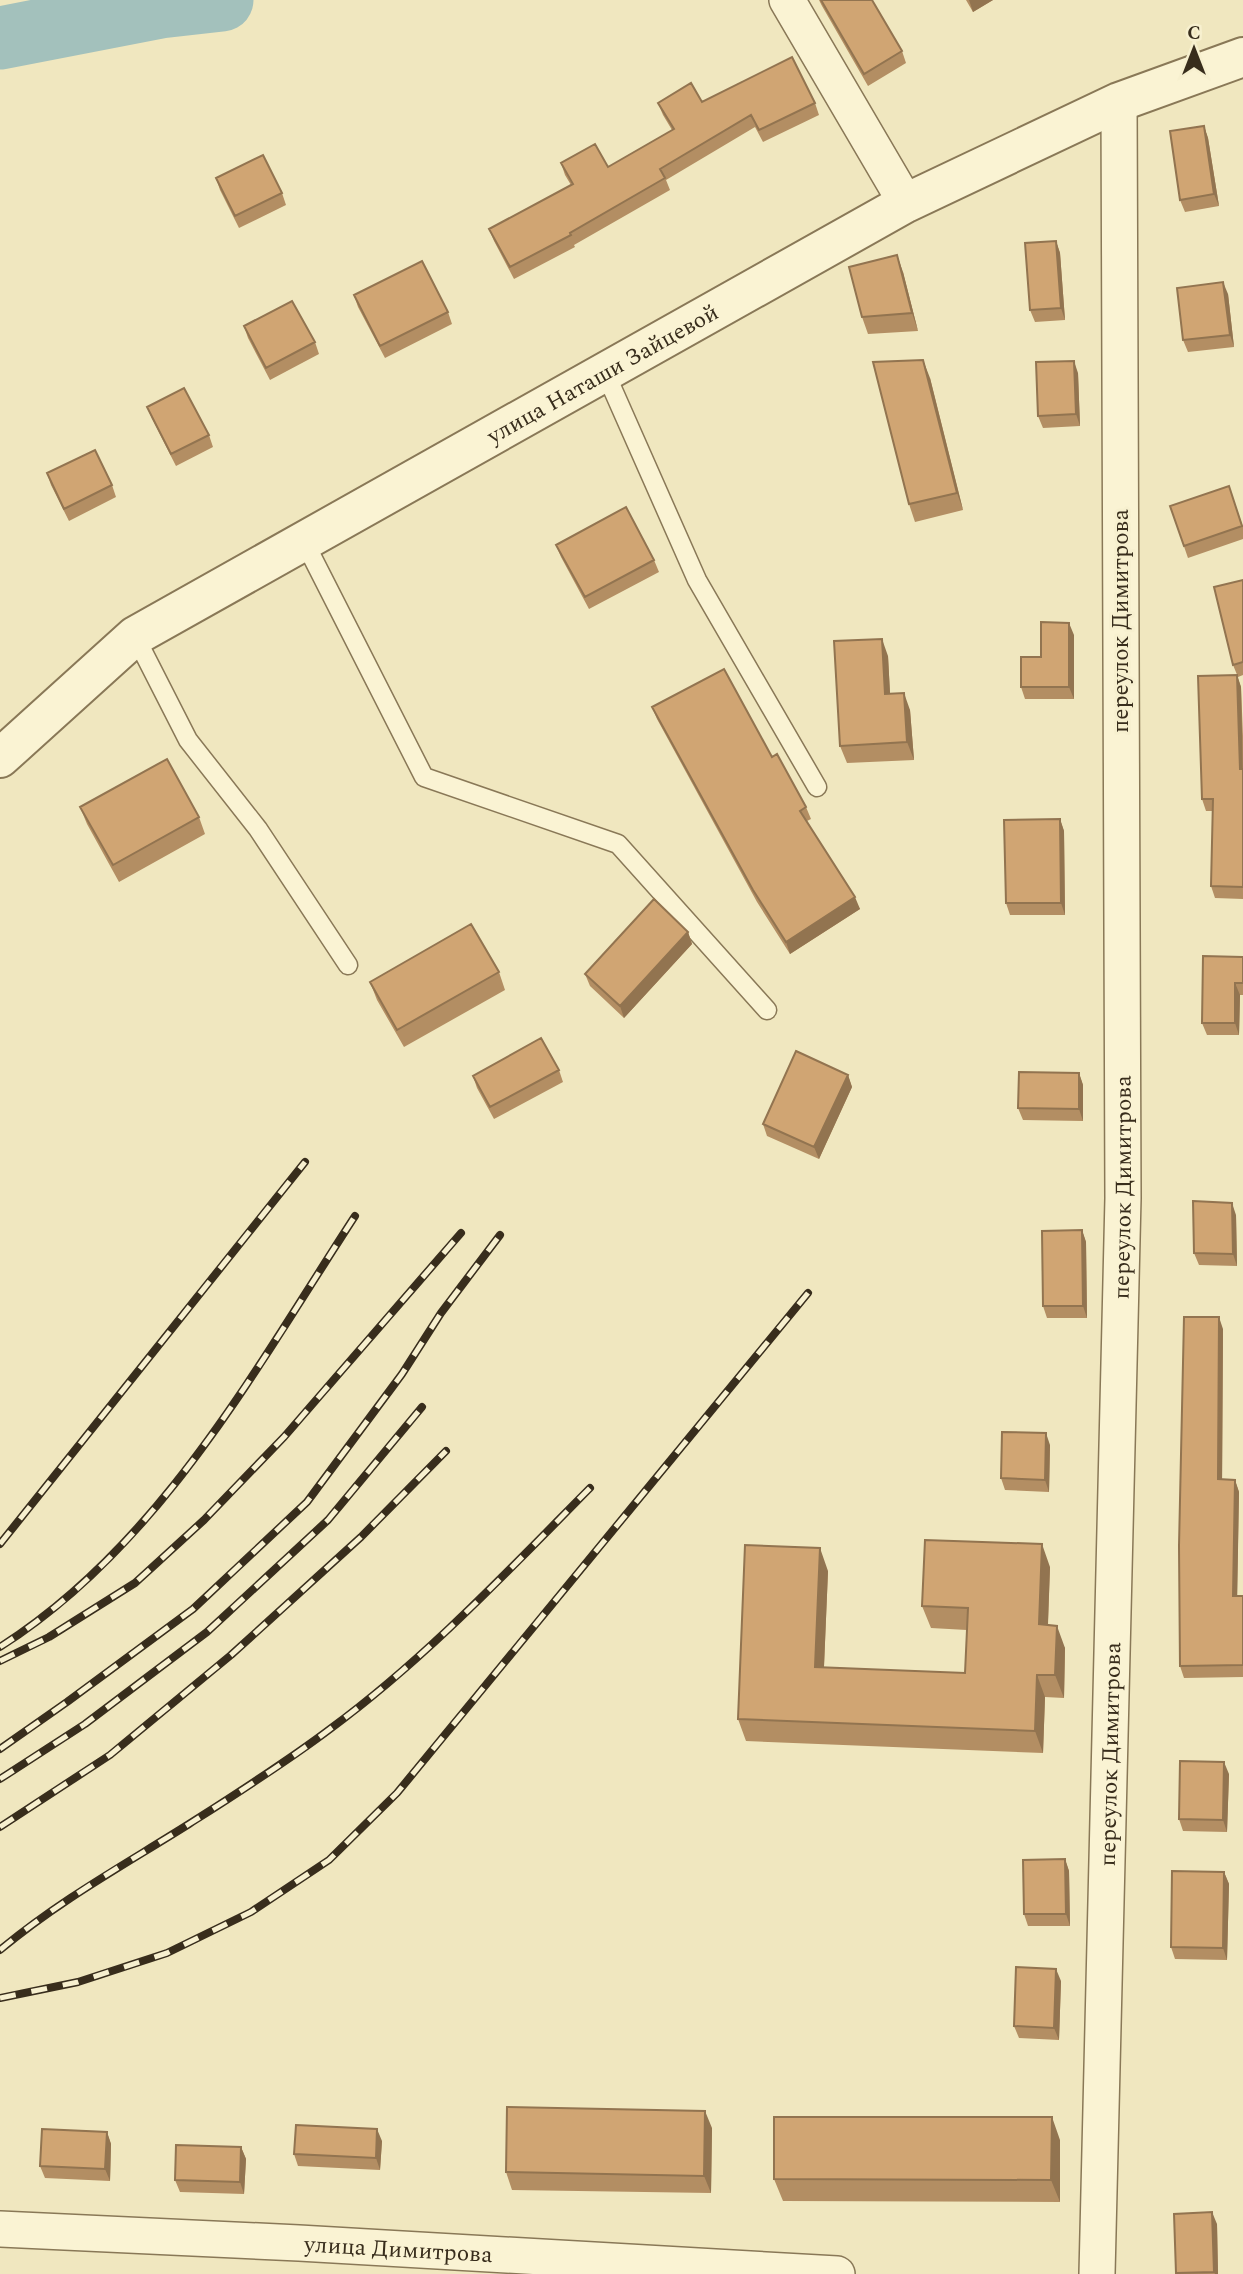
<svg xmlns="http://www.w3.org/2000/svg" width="1243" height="2274" font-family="Spectral,serif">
<rect width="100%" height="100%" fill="#f0e7bf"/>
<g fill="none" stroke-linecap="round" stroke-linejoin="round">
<!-- river -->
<path stroke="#a3c1bc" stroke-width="63" d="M 0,38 L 160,7 L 222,0"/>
<defs>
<path id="service" d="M 605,372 L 697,580 L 817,787
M 304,541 L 424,777 L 618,844 L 767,1010
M 135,636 L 188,740 L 258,829 L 348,965"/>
<g id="minor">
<path d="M 787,0 L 906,203"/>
<path id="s1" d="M 0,2229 L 299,2243 L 837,2274"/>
<path id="s2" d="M 1097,2274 L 1123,1198 L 1119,102"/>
</g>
<g id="tertiary">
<path id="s3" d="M 0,758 L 135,636 L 906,203 L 1119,102 L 1243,57"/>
</g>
</defs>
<!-- service casing -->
<use href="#service" stroke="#897857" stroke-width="21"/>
<!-- minor casing -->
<use href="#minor" stroke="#897857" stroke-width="38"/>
<!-- tertiary casing -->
<use href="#tertiary" stroke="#897857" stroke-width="42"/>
<!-- service -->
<use href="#service" stroke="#faf3d3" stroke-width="18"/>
<!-- minor -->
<use href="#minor" stroke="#faf3d3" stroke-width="35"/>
<!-- tertiary -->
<use href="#tertiary" stroke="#faf3d3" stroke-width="38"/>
<defs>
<path id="rail" d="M 0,1544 L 305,1162
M 0,1647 C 160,1545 254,1371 355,1216
M 0,1661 L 49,1637 L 135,1583 L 204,1520 L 284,1437 L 461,1233
M 0,1749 L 67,1702 L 193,1609 L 307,1502 L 402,1374 L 441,1313 L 500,1235
M 0,1779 L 85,1724 L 207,1632 L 328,1520 L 422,1407
M 0,1827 L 110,1755 L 231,1655 L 361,1537 L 446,1451
M 0,1950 C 60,1900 124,1865 189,1824 C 236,1794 285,1763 330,1729 C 425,1659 507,1572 590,1488
M 0,1998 L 78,1982 L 167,1953 L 251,1912 L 329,1860 L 397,1793 L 808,1293"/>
</defs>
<!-- rail casing -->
<use href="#rail" stroke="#382d1c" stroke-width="8"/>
<!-- rail -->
<use href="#rail" stroke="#f7f0cf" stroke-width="5" stroke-dasharray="16" stroke-linecap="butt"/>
</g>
<!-- wall -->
<path fill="#b38e63" d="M 819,0 L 872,0 L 902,51 L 906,63 L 868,86 L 822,6 Z
M 966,0 L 993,0 L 973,12 Z
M 702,102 L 815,103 L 819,115 L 763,142 L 755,127 L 666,180 L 670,190 L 574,245 L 575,247 L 514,279 L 494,241 L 489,229 L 571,185 L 565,175 L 561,163 L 608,167 L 672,130 L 663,115 L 658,103 Z
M 1204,126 L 1208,138 L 1219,206 L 1185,212 L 1180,200 Z
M 216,178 L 282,193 L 286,205 L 239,228 L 220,190 Z
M 1056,241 L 1060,253 L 1065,320 L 1035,322 L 1030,310 Z
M 903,272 L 918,331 L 868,334 L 862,317 Z
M 1228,294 L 1234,347 L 1188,352 L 1183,340 Z
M 354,295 L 448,312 L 452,324 L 385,358 L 358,307 Z
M 244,326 L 315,342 L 319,354 L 270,380 L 248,338 Z
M 1078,373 L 1080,426 L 1043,428 L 1038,416 Z
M 930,378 L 963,510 L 915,522 L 909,504 Z
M 147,407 L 209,435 L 213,447 L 176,466 L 152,419 Z
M 47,473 L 112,485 L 116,497 L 69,521 L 51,485 Z
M 1229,486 L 1243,527 L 1243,539 L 1188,558 L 1170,506 Z
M 556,545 L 654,560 L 659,572 L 589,609 L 561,557 Z
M 1243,580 L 1243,675 L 1238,677 L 1233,665 Z
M 1074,635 L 1074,699 L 1025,699 L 1021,687 L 1041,657 Z
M 888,656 L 890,694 L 910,710 L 914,760 L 847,763 L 840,746 Z
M 1237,675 L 1241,687 L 1243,736 L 1243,899 L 1215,898 L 1211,886 L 1213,811 L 1206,811 L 1202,799 Z
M 652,707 L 772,757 L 806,807 L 811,819 L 807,821 L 860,909 L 790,954 L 757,902 L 657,719 Z
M 80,807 L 199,817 L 205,834 L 119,882 L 87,824 Z
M 1060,819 L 1064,831 L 1065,915 L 1010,915 L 1006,903 Z
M 688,932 L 692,944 L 624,1018 L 590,986 L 585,974 Z
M 1243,957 L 1243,995 L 1240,995 L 1239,1035 L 1207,1035 L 1202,1023 Z
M 499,972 L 505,990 L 404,1047 L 377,1000 L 370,982 Z
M 559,1070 L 563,1082 L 494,1119 L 477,1088 L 473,1076 Z
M 1079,1073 L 1083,1085 L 1083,1121 L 1023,1120 L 1018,1108 Z
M 848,1075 L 852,1087 L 819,1159 L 767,1136 L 763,1124 Z
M 1236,1215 L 1237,1266 L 1199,1265 L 1194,1253 Z
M 1082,1230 L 1086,1242 L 1087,1318 L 1047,1318 L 1043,1306 Z
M 1223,1329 L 1222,1479 L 1235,1480 L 1239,1492 L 1237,1596 L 1243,1596 L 1243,1677 L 1184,1678 L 1180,1666 Z
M 1050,1445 L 1049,1492 L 1005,1490 L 1001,1478 Z
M 1050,1567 L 1048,1625 L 1065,1648 L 1064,1698 L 1045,1697 L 1043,1753 L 746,1741 L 738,1719 L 828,1571 L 824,1667 L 965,1673 L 967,1630 L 931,1628 L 922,1606 Z
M 1229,1774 L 1227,1832 L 1183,1831 L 1179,1819 Z
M 1065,1859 L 1069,1871 L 1070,1926 L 1028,1926 L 1024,1914 Z
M 1224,1872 L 1229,1884 L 1227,1960 L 1175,1959 L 1171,1947 Z
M 1061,1981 L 1059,2040 L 1019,2038 L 1014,2026 Z
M 712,2128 L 711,2193 L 512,2190 L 506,2172 Z
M 107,2132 L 111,2144 L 110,2181 L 45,2178 L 40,2166 Z
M 1060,2140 L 1060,2202 L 783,2201 L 774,2179 Z
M 382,2141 L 380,2170 L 298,2166 L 294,2154 Z
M 241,2147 L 246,2159 L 244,2194 L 180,2192 L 175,2180 Z
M 1174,2214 L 1217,2224 L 1218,2274 L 1176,2274 Z"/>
<!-- shaded-wall -->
<path fill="#927450" d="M 969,0 L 993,0 L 973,12 Z
M 1204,126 L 1208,138 L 1219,206 L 1214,194 Z
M 1056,241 L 1060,253 L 1065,320 L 1061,308 Z
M 897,255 L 903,272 L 918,331 L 912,313 Z
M 1223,282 L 1228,294 L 1234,347 L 1230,335 Z
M 923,360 L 930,378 L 963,510 L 957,493 Z
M 1074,361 L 1078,373 L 1080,426 L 1076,414 Z
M 1069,623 L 1074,635 L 1074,699 L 1069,687 Z
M 882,639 L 888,656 L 891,711 L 885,694 Z
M 1237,675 L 1241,687 L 1243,777 L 1240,769 Z
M 904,693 L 910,710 L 914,760 L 907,742 Z
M 1060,819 L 1064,831 L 1065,915 L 1061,903 Z
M 855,897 L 860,909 L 790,954 L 786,942 Z
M 688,932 L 692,944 L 624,1018 L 620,1006 Z
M 1235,983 L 1240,995 L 1239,1035 L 1235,1023 Z
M 1079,1073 L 1083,1085 L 1083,1121 L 1079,1109 Z
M 848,1075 L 852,1087 L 819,1159 L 814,1147 Z
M 1232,1203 L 1236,1215 L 1237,1266 L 1233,1254 Z
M 1082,1230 L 1086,1242 L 1087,1318 L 1083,1306 Z
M 1219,1317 L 1223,1329 L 1222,1491 L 1218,1479 Z
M 1046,1433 L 1050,1445 L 1049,1492 L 1045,1480 Z
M 1235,1480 L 1239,1492 L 1237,1608 L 1233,1596 Z
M 1042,1544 L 1050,1567 L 1047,1647 L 1039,1624 Z
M 820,1548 L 828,1571 L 823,1689 L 815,1667 Z
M 1057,1626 L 1065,1648 L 1064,1698 L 1055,1675 Z
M 1037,1675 L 1045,1697 L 1043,1753 L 1035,1731 Z
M 1224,1762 L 1229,1774 L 1227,1832 L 1223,1820 Z
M 1065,1859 L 1069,1871 L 1070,1926 L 1066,1914 Z
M 1224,1872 L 1229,1884 L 1227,1960 L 1223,1948 Z
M 1056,1969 L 1061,1981 L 1059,2040 L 1054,2028 Z
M 705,2111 L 712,2128 L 711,2193 L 704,2176 Z
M 1052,2117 L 1060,2140 L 1060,2202 L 1051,2180 Z
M 377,2129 L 382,2141 L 380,2170 L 376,2158 Z
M 107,2132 L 111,2144 L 110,2181 L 105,2169 Z
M 241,2147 L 246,2159 L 244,2194 L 240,2182 Z
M 1212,2212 L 1217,2224 L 1218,2274 L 1215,2274 L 1214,2272 Z"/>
<!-- building -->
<path fill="#d0a573" stroke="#927450" stroke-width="2" d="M 821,0 L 872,0 L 902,51 L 864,74 Z
M 792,57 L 815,103 L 759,130 L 751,115 L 660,169 L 665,178 L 570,233 L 571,235 L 510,267 L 489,229 L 573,184 L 561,163 L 595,144 L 608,167 L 674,129 L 658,103 L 691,83 L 702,102 Z
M 1204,126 L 1214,194 L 1180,200 L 1170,131 Z
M 263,155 L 282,193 L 235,216 L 216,178 Z
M 1056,241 L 1061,308 L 1030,310 L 1025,243 Z
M 897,255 L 912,313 L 862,317 L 849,267 Z
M 422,261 L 448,312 L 380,346 L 354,295 Z
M 1223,282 L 1230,335 L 1183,340 L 1177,288 Z
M 292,301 L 315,342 L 266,368 L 244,326 Z
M 923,360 L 957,493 L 909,504 L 873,362 Z
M 1074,361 L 1076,414 L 1038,416 L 1036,362 Z
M 184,388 L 209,435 L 171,454 L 147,407 Z
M 95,450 L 112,485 L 64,509 L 47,473 Z
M 1229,486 L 1242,526 L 1184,546 L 1170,506 Z
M 626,507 L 654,560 L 585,597 L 556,545 Z
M 1243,580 L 1243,662 L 1233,665 L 1214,587 Z
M 1041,622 L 1069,623 L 1069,687 L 1021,687 L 1021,657 L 1041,657 Z
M 882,639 L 885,694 L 904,693 L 907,742 L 840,746 L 834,641 Z
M 724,669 L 772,757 L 777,754 L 806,807 L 800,811 L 855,897 L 786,942 L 753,890 L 652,707 Z
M 1237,675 L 1240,769 L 1243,769 L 1243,887 L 1211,886 L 1213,799 L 1202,799 L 1198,676 Z
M 167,759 L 199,817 L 113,865 L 80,807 Z
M 1060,819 L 1061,903 L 1006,903 L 1004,820 Z
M 654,899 L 688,932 L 620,1006 L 585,974 Z
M 471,924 L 499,972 L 397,1030 L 370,982 Z
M 1203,956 L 1243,957 L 1243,983 L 1235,983 L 1235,1023 L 1202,1023 Z
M 541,1038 L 559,1070 L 490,1107 L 473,1076 Z
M 796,1051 L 848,1075 L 814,1147 L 763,1124 Z
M 1019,1072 L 1079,1073 L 1079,1109 L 1018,1108 Z
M 1193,1201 L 1232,1203 L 1233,1254 L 1194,1253 Z
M 1082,1230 L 1083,1306 L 1043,1306 L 1042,1231 Z
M 1184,1317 L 1219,1317 L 1218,1479 L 1235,1480 L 1233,1596 L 1243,1596 L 1243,1665 L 1180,1666 L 1179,1546 Z
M 1002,1432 L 1046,1433 L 1045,1480 L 1001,1478 Z
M 925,1540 L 1042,1544 L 1039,1624 L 1057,1626 L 1055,1675 L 1037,1675 L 1035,1731 L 738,1719 L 745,1545 L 820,1548 L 815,1667 L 965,1673 L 968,1608 L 922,1606 Z
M 1180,1761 L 1224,1762 L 1223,1820 L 1179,1819 Z
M 1065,1859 L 1066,1914 L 1024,1914 L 1023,1860 Z
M 1172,1871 L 1224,1872 L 1223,1948 L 1171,1947 Z
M 1016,1967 L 1056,1969 L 1054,2028 L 1014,2026 Z
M 507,2107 L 705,2111 L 704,2176 L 506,2172 Z
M 774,2117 L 1052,2117 L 1051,2180 L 774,2179 Z
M 296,2125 L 377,2129 L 376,2158 L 294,2154 Z
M 42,2129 L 107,2132 L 105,2169 L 40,2166 Z
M 176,2145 L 241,2147 L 240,2182 L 175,2180 Z
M 1212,2212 L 1214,2272 L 1176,2273 L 1174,2214 Z"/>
<g text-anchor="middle" stroke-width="6" stroke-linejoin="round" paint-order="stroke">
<!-- street labels -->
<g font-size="23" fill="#382d1c" stroke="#f7f0cf">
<text dy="8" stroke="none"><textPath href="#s3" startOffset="718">улица Наташи Зайцевой</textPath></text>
<text transform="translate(1120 621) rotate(-90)" y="8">переулок Димитрова</text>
<text dy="8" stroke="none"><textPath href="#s2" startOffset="1087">переулок Димитрова</textPath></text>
<text dy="8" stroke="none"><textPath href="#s2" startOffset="520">переулок Димитрова</textPath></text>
<text dy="8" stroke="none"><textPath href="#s1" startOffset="399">улица Димитрова</textPath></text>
</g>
</g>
<!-- north arrow -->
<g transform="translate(1194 49)" stroke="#f7f0cf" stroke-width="5" paint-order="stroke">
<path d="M0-5L12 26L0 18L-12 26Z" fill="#382d1c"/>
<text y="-10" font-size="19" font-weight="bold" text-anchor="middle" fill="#382d1c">С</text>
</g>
</svg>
